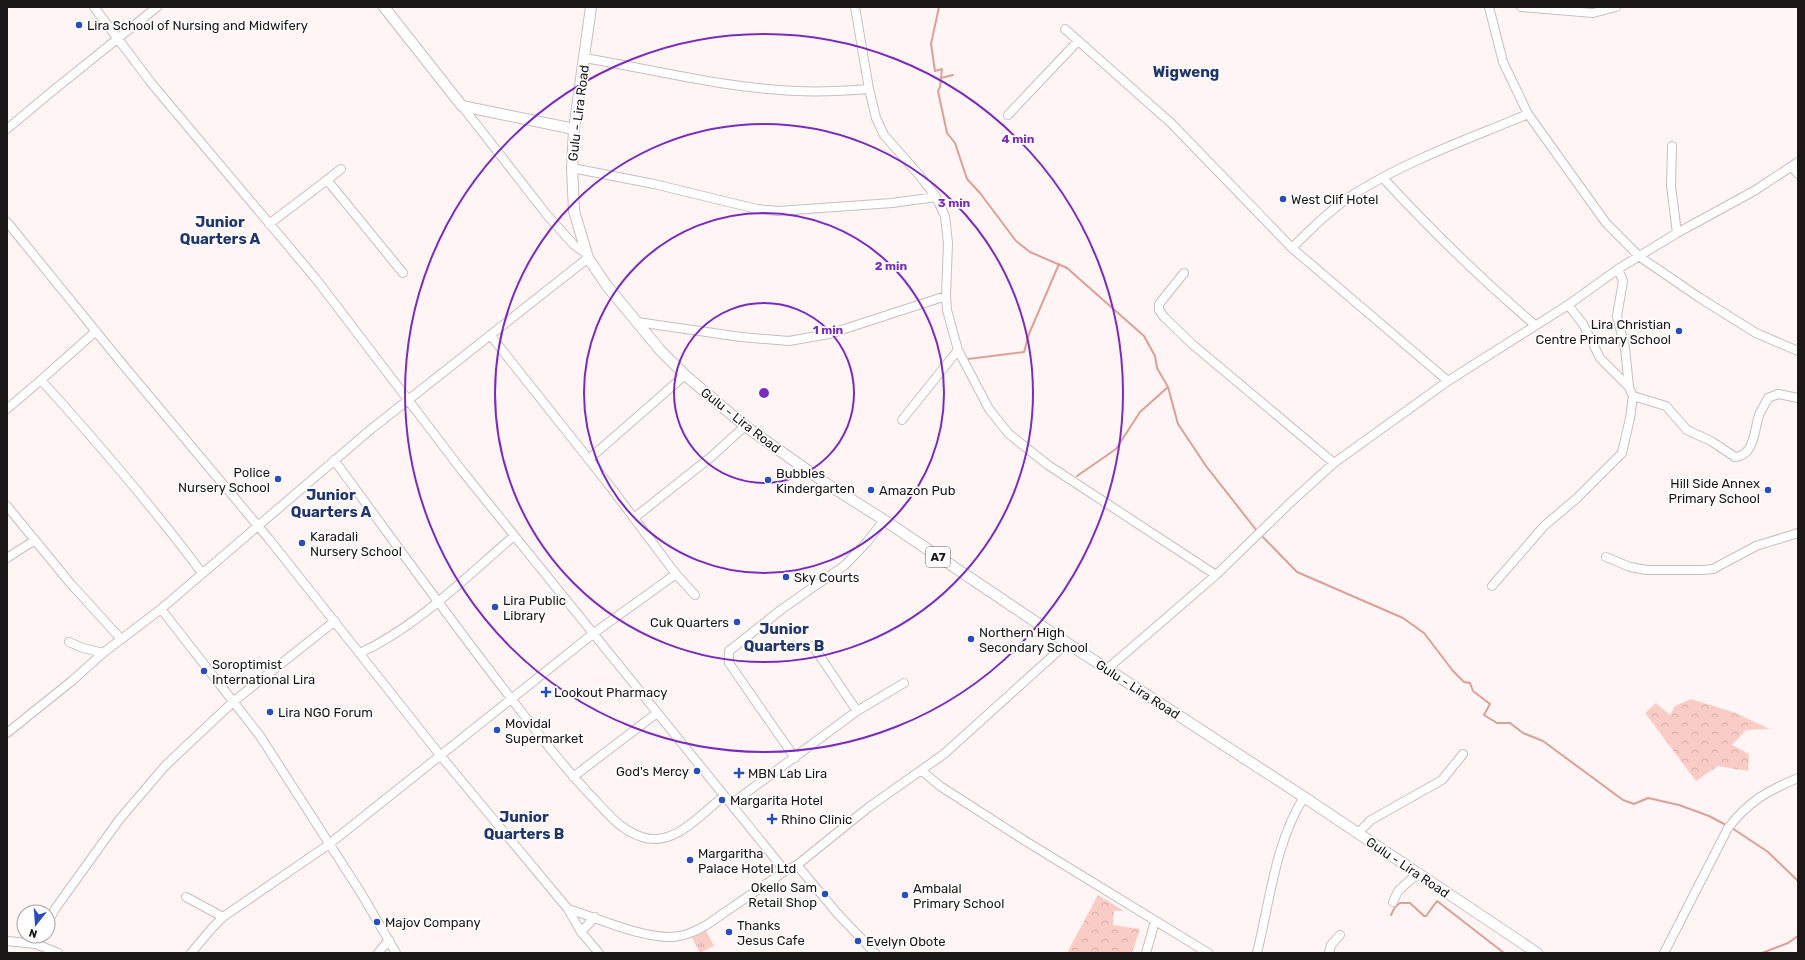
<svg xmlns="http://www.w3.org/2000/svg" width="1805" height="960" font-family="Rubik,sans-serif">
<defs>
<pattern id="forest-crowns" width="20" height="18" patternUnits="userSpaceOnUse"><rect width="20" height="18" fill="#f9ccc6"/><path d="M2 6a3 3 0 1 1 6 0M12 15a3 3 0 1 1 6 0" fill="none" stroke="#d5aea9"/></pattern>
<pattern id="park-tufts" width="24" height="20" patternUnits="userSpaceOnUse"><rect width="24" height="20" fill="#f9ccc6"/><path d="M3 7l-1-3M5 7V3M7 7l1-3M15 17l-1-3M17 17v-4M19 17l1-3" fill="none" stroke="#d5aea9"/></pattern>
</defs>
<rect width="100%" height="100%" fill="#fef5f4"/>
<!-- forest -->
<path fill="url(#forest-crowns)" d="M 1691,699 L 1733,712 L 1770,729 L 1746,730 L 1732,745 L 1749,754 L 1748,771 L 1718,766 L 1696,781 L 1645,713 L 1656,703 L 1670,715 L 1675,706 Z
M 1098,895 L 1124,911 L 1114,911 L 1113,925 L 1140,929 L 1132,953 L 1067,953 Z"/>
<!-- park -->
<path fill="url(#park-tufts)" d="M 706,931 L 714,946 L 700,953 L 692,938 Z"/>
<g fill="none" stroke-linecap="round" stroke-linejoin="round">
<!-- stream -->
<path stroke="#dba099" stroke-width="2" d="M 939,7 L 931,44 L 935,71 L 942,69 L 940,87 L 938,91 L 947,133 L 955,143 L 967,179 L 980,193 L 1016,241 L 1030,252 L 1067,268 L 1144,336 L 1155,356 L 1157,368 L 1168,387 L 1178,424 L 1206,466 L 1257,531
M 941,78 L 953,75
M 968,359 L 1024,352 L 1029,334 L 1059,264
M 1077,476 L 1116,449 L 1140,412 L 1168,387
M 1260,534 L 1297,572 L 1403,618 L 1424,633 L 1453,671 L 1464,682 L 1470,683 L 1473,691 L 1490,704 L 1484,715 L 1497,723 L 1510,723 L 1523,733 L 1543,741 L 1623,800 L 1634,804 L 1648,798 L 1679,805 L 1709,816 L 1728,826
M 1732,828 L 1768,852 L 1798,881
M 1391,915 L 1395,907 L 1400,903 L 1410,903 L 1424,916 L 1426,916 L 1437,901 L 1504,953
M 1762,953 L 1788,943 L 1798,936"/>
<defs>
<path id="minor" d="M 94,7 L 152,84 L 316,279 L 463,472 L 785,871
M 855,7 L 869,89 L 876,118 L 884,135 L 920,176 L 936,197 L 945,216 L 948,243 L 946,296 L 947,310 L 958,350 L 989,409 L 1009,434 L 1048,465 L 1216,575
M 1489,7 L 1503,62 L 1528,114 L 1606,223 L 1640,257 L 1700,298 L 1756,333 L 1798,351
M 1521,7 L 1593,13 L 1616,7
M 1065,29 L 1171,123 L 1292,248 L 1448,381
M 585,58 C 655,70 725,88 796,91 C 820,92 845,91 869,89
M 462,106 L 547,215 L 574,245 L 587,254
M 1008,115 L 1078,41
M 7,129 L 50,93 L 157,7
M 1672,146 L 1671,186 L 1677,233
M 1792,167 L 1798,174
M 572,168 L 654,184 L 757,209 L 778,211 L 892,203 L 936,197
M 341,169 L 327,180 L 403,273
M 1383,178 C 1431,230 1481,279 1535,325
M 7,222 L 124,366 L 269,539 L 440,755 L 568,909 L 581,932 L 599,953
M 269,224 L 327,180
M 1292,248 C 1313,227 1334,206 1359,191 C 1413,158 1471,138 1528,114
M 1184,273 L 1159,304 L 1159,310 L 1164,317 L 1192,344 L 1334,463
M 1568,305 L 1583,324 L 1600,358 L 1629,387
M 637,322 L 741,337 L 789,341 L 829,334 L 946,296
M 491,336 L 609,485 L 676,574 L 695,595
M 41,380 L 96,331
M 1633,396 L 1666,406 L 1687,430 L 1711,441 L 1735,457 C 1755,455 1754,430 1759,415 C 1762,409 1765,404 1768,398 L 1778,394 L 1798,398
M 7,409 L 41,380 C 97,442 152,506 202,573
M 902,420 L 958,350
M 589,459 L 685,375
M 334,460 C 396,544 456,628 520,710 C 544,741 568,772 595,800 C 609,815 622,831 642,837 C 674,848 702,813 724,796
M 7,506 L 70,583 L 121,639
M 634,518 L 711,457 L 745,426
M 1606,557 L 1630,567 L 1647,570 L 1702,570 L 1713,569 L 1756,546 L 1798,533
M 7,558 L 35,540
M 1492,586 L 1544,526 L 1577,498 L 1622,453 L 1630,418 L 1633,396 L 1629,387 L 1625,348 L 1617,316 L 1623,281 L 1618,269
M 161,609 L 260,736 L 361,893 L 396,953
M 69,642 L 83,648 L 103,653
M 813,646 L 857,711
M 360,653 C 418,626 466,577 514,536
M 1107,669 L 1216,575 L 1291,502 L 1334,463 L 1448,381 L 1568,305 L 1618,269 L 1677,233 L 1754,191 L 1798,162
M 7,733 L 73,680 L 103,653 L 161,609 L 370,430 L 588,258
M 795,758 L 729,663 L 729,651 L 782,609 L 845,565 L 867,542 L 884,520
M 922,771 L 940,786 L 1027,842 L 1208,953
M 573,777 L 657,713
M 731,804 L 857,711 L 904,683
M 1358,833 L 1371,820 L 1442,780 L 1463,754
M 797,865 L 837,913 L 875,953
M 186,897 L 223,917
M 1393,902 L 1398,891 L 1418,873
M 568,909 C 598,918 650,942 679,936 C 689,935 697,930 705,926 L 785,871 L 797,865 L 869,807 L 944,754 L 1067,643
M 48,922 L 55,909 L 119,820 L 165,766 L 234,701 L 335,621
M 581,932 L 595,917
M 7,941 L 36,944 L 58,953
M 36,944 L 41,936
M 191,953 L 213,927 L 223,917 L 328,845 L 594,633 L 676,574
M 378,953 L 389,940
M 1146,953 L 1155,921
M 1257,953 C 1270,901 1275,843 1304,797
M 1329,953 L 1331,945 L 1340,935
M 1664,953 L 1728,828 C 1749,801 1767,791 1798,778"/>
<path id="major" d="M 384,7 L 462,106 L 574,129
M 591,7 L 574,129 L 572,168 L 574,211 L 588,258 L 607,286 L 660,350 L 685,375 L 745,426 L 824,482 L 884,520 L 1067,643 L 1304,797 L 1537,953"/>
</defs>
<!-- minor casing -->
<use href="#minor" stroke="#c9bebd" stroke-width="10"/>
<!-- major casing -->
<use href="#major" stroke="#c9bebd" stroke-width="12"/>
<!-- minor -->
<use href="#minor" stroke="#fff" stroke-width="8"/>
<!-- major -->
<use href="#major" stroke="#fff" stroke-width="10"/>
</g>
<!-- distance rings -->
<g fill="none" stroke="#7b2cbf" stroke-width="2">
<circle cx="764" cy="393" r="90"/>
<circle cx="764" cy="393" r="180"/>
<circle cx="764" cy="393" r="269"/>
<circle cx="764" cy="393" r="359"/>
</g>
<!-- markers -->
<g fill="#2a4dbd" stroke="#fff" stroke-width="1.5">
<circle cx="79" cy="25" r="4"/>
<circle cx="1283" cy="199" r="4"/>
<circle cx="1679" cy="331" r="4"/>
<circle cx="278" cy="479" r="4"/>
<circle cx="768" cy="480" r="4"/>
<circle cx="871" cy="490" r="4"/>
<circle cx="1768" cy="490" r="4"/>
<circle cx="302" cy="543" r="4"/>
<circle cx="786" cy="577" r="4"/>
<circle cx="495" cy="607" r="4"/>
<circle cx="737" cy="622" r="4"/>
<circle cx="971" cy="639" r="4"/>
<circle cx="204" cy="671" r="4"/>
<path d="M544 686h4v4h4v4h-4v4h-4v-4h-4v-4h4z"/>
<circle cx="270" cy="712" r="4"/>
<circle cx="497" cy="730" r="4"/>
<circle cx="697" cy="771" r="4"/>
<path d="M737 767h4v4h4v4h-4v4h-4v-4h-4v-4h4z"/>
<circle cx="722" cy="800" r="4"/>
<path d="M770 813h4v4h4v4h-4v4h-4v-4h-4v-4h4z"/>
<circle cx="690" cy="860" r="4"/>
<circle cx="825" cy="894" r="4"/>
<circle cx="905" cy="895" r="4"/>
<circle cx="377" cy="922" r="4"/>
<circle cx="729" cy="932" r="4"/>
<circle cx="858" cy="941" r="4"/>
</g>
<g text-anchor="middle" stroke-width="3.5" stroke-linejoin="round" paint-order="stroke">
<!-- shield labels -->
<rect fill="#fff" stroke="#605d5d" stroke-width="1" x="926" y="547" width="24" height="20" rx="3"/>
<g font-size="12" font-weight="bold" fill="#1c1818">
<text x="938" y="561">A7</text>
</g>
<!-- poi labels -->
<g font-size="13" fill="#1c1818" stroke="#fff" text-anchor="start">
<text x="87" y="30">Lira School of Nursing and Midwifery</text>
<text x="1291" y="204">West Clif Hotel</text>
<text x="1671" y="329" text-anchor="end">Lira Christian<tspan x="1671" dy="15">Centre Primary School</tspan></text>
<text x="270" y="477" text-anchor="end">Police<tspan x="270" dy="15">Nursery School</tspan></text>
<text x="776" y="478">Bubbles<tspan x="776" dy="15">Kindergarten</tspan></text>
<text x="1760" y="488" text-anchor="end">Hill Side Annex<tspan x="1760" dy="15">Primary School</tspan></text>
<text x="879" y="495">Amazon Pub</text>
<text x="310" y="541">Karadali<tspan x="310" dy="15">Nursery School</tspan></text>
<text x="794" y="582">Sky Courts</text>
<text x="503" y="605">Lira Public<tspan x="503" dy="15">Library</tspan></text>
<text x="729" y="627" text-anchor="end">Cuk Quarters</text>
<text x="979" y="637">Northern High<tspan x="979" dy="15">Secondary School</tspan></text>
<text x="212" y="669">Soroptimist<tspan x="212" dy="15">International Lira</tspan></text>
<text x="554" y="697">Lookout Pharmacy</text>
<text x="278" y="717">Lira NGO Forum</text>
<text x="505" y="728">Movidal<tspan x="505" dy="15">Supermarket</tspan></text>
<text x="689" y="776" text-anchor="end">God's Mercy</text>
<text x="748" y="778">MBN Lab Lira</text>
<text x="730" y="805">Margarita Hotel</text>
<text x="781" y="824">Rhino Clinic</text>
<text x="698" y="858">Margaritha<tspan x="698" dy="15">Palace Hotel Ltd</tspan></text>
<text x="817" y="892" text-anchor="end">Okello Sam<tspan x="817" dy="15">Retail Shop</tspan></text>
<text x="913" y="893">Ambalal<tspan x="913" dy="15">Primary School</tspan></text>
<text x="385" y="927">Majov Company</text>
<text x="737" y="930">Thanks<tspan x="737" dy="15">Jesus Cafe</tspan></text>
<text x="866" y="946">Evelyn Obote</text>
</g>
<!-- street labels -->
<g font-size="13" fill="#1c1818" stroke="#fff">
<text transform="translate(578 113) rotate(-83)" y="5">Gulu - Lira Road</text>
<text transform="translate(741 420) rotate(38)" y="5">Gulu - Lira Road</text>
<text transform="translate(1138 689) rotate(33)" y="5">Gulu - Lira Road</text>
<text transform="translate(1408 867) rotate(34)" y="5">Gulu - Lira Road</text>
</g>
<!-- quarter labels -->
<g font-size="15" font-weight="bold" fill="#21366d" stroke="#fff">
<text x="1186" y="77">Wigweng</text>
<text x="220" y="227">Junior<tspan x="220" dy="17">Quarters A</tspan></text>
<text x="331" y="500">Junior<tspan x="331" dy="17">Quarters A</tspan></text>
<text x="784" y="634">Junior<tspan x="784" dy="17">Quarters B</tspan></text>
<text x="524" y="822">Junior<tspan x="524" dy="17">Quarters B</tspan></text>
</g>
</g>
<circle cx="764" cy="393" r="6" fill="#7b2cbf" stroke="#fff" stroke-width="2"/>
<g font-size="12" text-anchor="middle" font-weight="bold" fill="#7b2cbf" stroke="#fff" stroke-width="3.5" stroke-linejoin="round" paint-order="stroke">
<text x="1018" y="143">4 min</text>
<text x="954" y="207">3 min</text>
<text x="891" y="270">2 min</text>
<text x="828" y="334">1 min</text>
</g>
<!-- border -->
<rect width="1805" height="960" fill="none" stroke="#1c1818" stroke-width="16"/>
<!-- north arrow -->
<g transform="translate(36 924) rotate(197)"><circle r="19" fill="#ffffff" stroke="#a4a3a3"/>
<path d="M0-3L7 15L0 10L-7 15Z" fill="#2a4dbd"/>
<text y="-6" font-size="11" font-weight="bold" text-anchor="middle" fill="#1c1818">N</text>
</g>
</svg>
